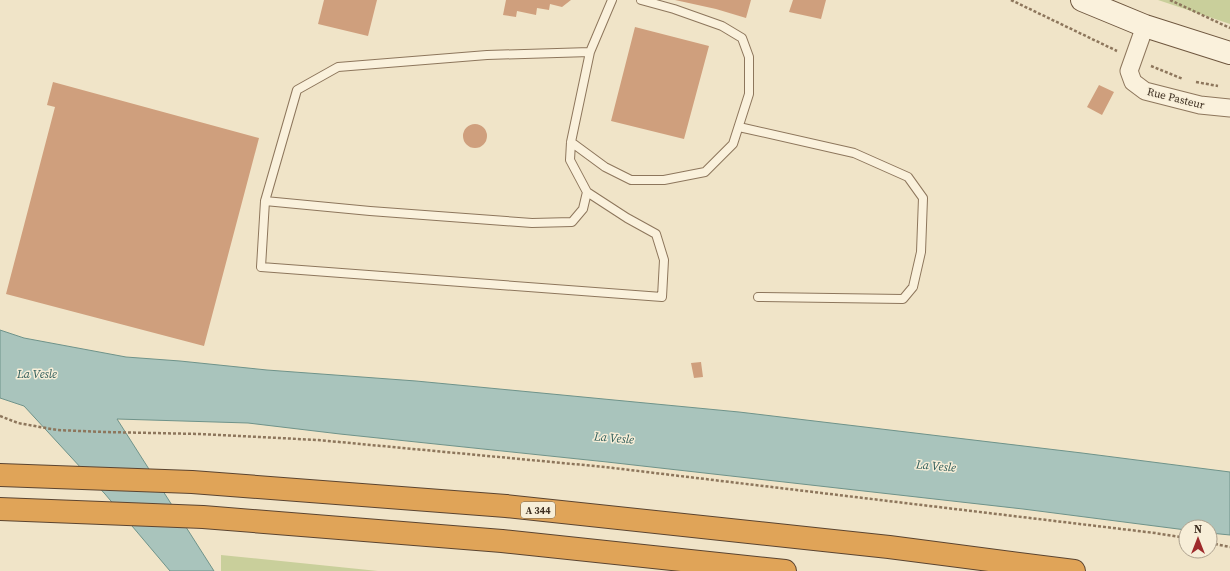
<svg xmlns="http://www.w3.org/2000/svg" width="1230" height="571" font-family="'Source Serif 4',serif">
<rect width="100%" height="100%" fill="#f0e4c8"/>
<!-- green -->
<path fill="#c9cf9b" d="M 1158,0 L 1230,0 L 1230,24 Z
M 221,555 L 378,571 L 221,571 Z"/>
<!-- water -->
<path fill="#a9c4bc" stroke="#6f938a" d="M 0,330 L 24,338 L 126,357 L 180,361 L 267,370 L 416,381 L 739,412 L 1082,453 L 1230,472 L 1230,535 L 1210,533 L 1210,527 L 1186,527 L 1186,530 L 1023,509 L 607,462 L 340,434 L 248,423 L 117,419 L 214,571 L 170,571 L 105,494 L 24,406 L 0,398 Z"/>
<!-- building -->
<path fill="#cf9f7d" d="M 324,0 L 377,0 L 368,36 L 318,24 Z
M 506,0 L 571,0 L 562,7 L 550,4 L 549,10 L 537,8 L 536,15 L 517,11 L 516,17 L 503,15 Z
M 675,0 L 751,0 L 746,18 L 716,9 Z
M 793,0 L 826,0 L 821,19 L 789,12 Z
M 635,27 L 709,46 L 684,139 L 611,121 Z
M 53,82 L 259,138 L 204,346 L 6,294 L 55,107 L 47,105 Z
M 1099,85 L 1114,92 L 1102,115 L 1087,107 Z
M463 136a12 12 0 1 1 24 0a12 12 0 1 1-24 0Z
M 701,362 L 703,377 L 694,378 L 691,363 Z"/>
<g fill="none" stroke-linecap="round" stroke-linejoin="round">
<defs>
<path id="lane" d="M 590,52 L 487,55 L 338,67 L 297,90 L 265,201 L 370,211 L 532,223 L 572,222 L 583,209 L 587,192 L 570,160 L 571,142 L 590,52 L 612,0
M 739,127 L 854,153 L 908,177 L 923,198 L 921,252 L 913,287 L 903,299 L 758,297
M 571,142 L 605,167 L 631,180 L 664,180 L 705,172 L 733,144 L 749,94 L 749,57 L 742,38 L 722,26 L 674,9 L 641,0
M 265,201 L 261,267 L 662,297 L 664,260 L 656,234 L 627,218 L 587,192"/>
<path id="street" d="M 1145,26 L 1129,71 L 1133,82 L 1145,91 L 1200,105 L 1230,108"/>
<path id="secondary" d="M 1082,0 L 1145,26 L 1230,53"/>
<path id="highway" d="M 0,475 L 192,482 L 506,506 L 889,547 L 1074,571
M 0,509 L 203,517 L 502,541 L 785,571"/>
</defs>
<!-- lane casing -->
<use href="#lane" stroke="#8d765c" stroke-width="10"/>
<!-- street casing -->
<use href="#street" stroke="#8d765c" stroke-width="19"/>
<!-- secondary casing -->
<use href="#secondary" stroke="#6f573f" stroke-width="24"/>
<!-- highway casing -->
<use href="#highway" stroke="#5b4430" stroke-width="24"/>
<!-- path -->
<path stroke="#8d765c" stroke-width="2.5" stroke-dasharray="3 2" stroke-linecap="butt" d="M 1011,0 L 1117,51
M 1170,0 L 1230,28
M 1151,66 L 1183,79
M 1196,82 L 1218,86
M 0,416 L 18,423 L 57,430 L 105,432 L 200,434 L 318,440 L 605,467 L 1155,533 L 1186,538
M 1210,543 L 1230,547"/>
<!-- lane -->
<use href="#lane" stroke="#faf1dc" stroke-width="8"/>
<!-- street -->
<use href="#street" stroke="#faf1dc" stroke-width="17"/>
<!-- secondary -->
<use href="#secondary" stroke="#faf1dc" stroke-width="22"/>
<!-- highway -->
<use href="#highway" stroke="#e0a458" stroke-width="22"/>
</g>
<g text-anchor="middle" stroke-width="3" stroke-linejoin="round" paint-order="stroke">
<!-- shield labels -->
<rect fill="#f7eed8" stroke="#756857" stroke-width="1" x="521" y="502" width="34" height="16" rx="3"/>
<g font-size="10" font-weight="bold" fill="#3d2e20">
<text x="538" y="514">A 344</text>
</g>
<!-- street labels -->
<g font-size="11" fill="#3d2e20" stroke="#f7eed8">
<text transform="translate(1176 98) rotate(14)" y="4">Rue Pasteur</text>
</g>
<!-- water labels -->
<g font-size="12" font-style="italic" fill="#2f5d5a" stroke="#f7eed8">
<text x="37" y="378">La Vesle</text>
<text transform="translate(614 438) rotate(5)" y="4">La Vesle</text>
<text transform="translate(936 466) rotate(5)" y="4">La Vesle</text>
</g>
</g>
<!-- north arrow -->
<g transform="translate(1198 539)"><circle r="19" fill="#f7eed8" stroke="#ada18e"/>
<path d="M0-3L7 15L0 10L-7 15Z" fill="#9e2a2b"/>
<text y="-6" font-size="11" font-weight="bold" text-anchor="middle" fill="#3d2e20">N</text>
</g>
</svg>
